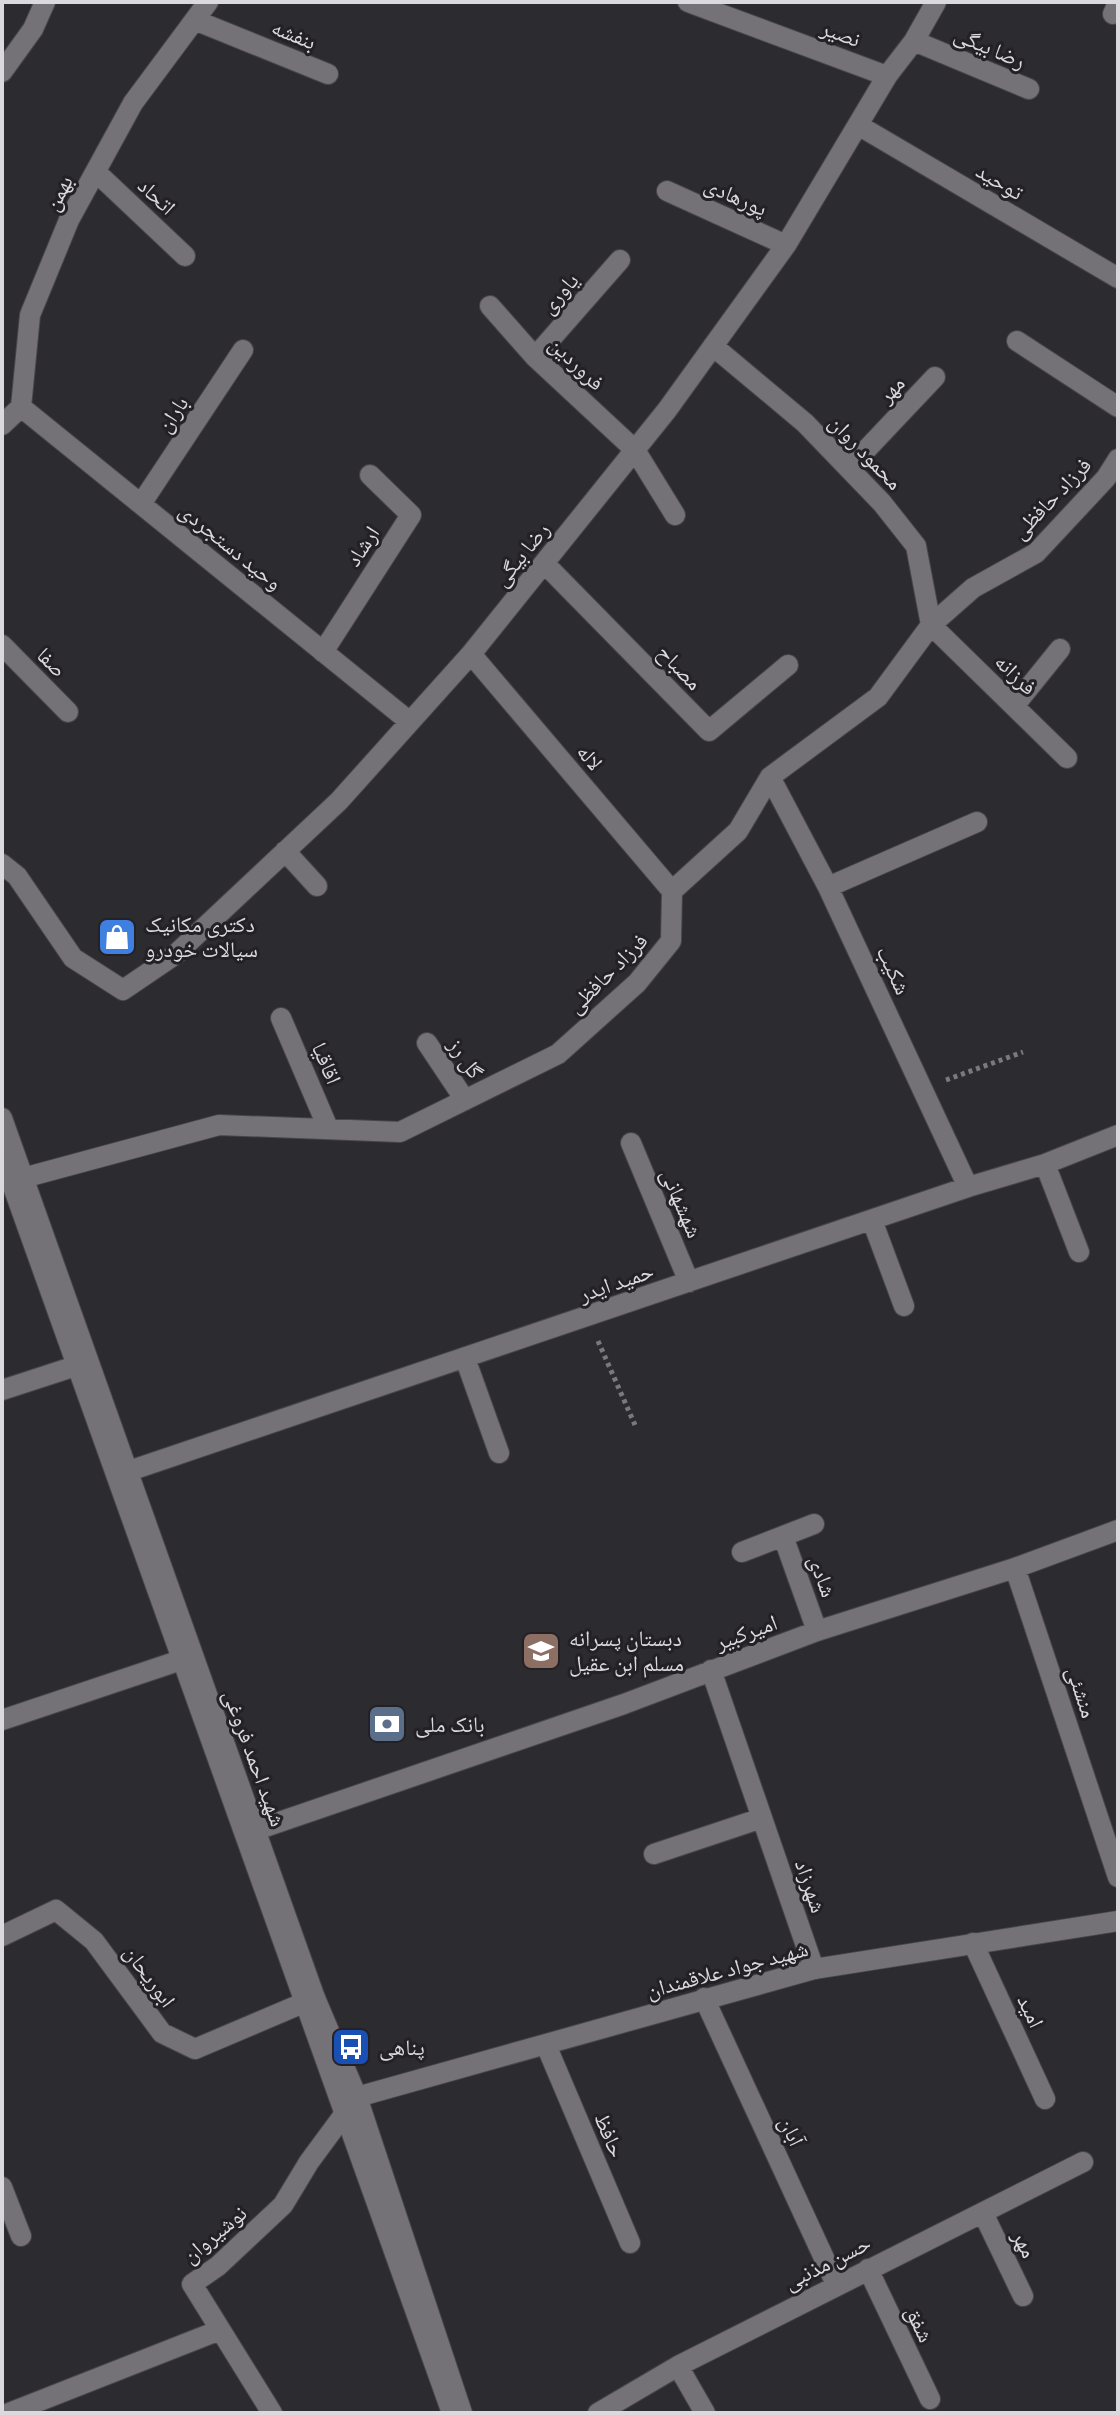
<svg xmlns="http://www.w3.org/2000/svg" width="1120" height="2415" font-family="'Source Sans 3','Noto Naskh Arabic',sans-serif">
<rect width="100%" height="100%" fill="#2c2b2f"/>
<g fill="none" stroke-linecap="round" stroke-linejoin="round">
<defs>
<path id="lane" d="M 2,1156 L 452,2413"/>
<path id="street" d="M 688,2 L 887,76
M 1113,14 L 1118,3
M 197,21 L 328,74
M 914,41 L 1029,89
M 2,72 L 33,29 L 45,2
M 858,125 L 1118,278
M 96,172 L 185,256
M 667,191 L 786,245
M 490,306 L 535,357 L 635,450 L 675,515
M 1017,341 L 1118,407
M 713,346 L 805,423 L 882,503 L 916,546 L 931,625 L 1067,758
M 535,357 L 620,260
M 21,407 L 410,722
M 2,425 L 21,407 L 30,315 L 69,220 L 133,103 L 208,2
M 849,468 L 935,377
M 141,504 L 243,350
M 544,563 L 709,731 L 788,665
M 2,645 L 68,712
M 323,652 L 411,515 L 370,475
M 471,654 L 672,891
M 1014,706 L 1060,649
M 770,777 L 828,887 L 968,1187
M 285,851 L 317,886
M 2,864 L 17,876 L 73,958 L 123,990 L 176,954 L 339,801 L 471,654 L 667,410 L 786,245 L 887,76 L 914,41 L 936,2
M 828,887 L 977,822
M 281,1018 L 328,1128
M 427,1043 L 465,1100
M 631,1143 L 689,1282
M 1045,1164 L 1079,1252
M 23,1178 L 219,1125 L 400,1132 L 558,1054 L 637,983 L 671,941 L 672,891 L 738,831 L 770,777 L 878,697 L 931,625 L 973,588 L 1036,553 L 1106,478 L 1118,459
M 872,1220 L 904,1306
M 465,1358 L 499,1453
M 2,1390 L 88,1362
M 129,1471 L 968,1187 L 1045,1164 L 1118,1135
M 783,1536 L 817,1631
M 742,1552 L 814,1524
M 1015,1568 L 1118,1877
M 711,1670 L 814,1969
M 2,1720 L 193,1656
M 256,1830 L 624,1704 L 817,1631 L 1015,1568 L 1118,1530
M 654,1854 L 762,1818
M 2,1936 L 56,1910 L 94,1941 L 162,2033 L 195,2049 L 315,1998
M 973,1943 L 1045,2099
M 704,1998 L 836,2284
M 546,2045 L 630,2243
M 2,2187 L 21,2236
M 983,2213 L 1023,2296
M 868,2269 L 930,2399
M 678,2366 L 705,2413
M 9,2413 L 220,2330
M 272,2413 L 192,2284 L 218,2266 L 283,2205 L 309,2162 L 357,2097
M 598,2413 L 678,2366 L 1083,2162"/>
<path id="secondary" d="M 2,1118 L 315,1998 L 357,2097 L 462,2413
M 357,2097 L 814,1969 L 1118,1921"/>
</defs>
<!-- lane casing -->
<use href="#lane" stroke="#48464a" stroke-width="22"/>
<!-- street casing -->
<use href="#street" stroke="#48464a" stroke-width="22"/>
<!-- secondary casing -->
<use href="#secondary" stroke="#48464a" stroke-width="22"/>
<!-- path -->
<path stroke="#7a797d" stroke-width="5" stroke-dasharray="4 4" stroke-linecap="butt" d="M 946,1080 L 1023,1052
M 598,1341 L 635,1425"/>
<!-- lane -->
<use href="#lane" stroke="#747277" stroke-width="20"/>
<!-- street -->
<use href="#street" stroke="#747277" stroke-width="20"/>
<!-- secondary -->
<use href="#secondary" stroke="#747277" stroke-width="20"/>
</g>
<!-- icons -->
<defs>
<symbol id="shop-square" viewBox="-11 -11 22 22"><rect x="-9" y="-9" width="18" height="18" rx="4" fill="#3f7fe0" stroke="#232125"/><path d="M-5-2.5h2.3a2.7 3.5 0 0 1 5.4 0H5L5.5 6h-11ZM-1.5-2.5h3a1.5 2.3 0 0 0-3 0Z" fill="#fff"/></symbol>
<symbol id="school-square" viewBox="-11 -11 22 22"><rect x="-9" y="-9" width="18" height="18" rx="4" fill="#8d6e63" stroke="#232125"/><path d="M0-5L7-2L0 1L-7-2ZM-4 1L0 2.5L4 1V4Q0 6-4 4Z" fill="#fff"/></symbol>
<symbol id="bank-square" viewBox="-11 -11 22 22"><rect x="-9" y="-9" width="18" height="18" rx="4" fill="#5c6f8a" stroke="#232125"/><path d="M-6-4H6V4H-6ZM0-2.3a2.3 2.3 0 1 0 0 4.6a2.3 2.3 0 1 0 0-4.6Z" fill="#fff"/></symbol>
<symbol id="bus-square" viewBox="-11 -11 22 22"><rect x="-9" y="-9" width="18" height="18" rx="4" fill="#1a4fb4" stroke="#232125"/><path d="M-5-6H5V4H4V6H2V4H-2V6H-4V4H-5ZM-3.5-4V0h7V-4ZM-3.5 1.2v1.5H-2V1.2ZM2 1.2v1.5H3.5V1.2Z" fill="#fff"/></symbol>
</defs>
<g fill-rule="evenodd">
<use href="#shop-square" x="95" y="915" width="44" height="44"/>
<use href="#school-square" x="519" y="1629" width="44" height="44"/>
<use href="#bank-square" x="365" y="1702" width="44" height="44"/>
<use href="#bus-square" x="329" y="2025" width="44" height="44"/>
</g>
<g text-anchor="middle" stroke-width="6" stroke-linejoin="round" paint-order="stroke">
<!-- street labels -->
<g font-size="22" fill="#dad9dc" stroke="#232125">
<text transform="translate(841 33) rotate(20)" y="8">نصیر</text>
<text transform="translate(294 34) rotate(22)" y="8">بنفشه</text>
<text transform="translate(990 47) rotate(23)" y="8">رضا بیگی</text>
<text transform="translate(1000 181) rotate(31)" y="8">توحید</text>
<text transform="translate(58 193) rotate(-63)" y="8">بهمن</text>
<text transform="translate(157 196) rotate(43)" y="8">اتحاد</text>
<text transform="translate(736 196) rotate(24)" y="8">پورهادی</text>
<text transform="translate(559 293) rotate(-49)" y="8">یاوری</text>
<text transform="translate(577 363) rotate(44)" y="8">فروردین</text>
<text transform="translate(891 389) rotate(-47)" y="8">مهر</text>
<text transform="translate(172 414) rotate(-56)" y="8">باران</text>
<text transform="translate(866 452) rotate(46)" y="8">محمود روان</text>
<text transform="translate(1051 498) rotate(-46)" y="8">فرزاد حافظی</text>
<text transform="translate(231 546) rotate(39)" y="8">وحید دستجردی</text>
<text transform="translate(362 546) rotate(-57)" y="8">ارشاد</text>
<text transform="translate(521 554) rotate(-51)" y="8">رضا بیگی</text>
<text transform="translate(52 662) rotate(45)" y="8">صفا</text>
<text transform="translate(680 667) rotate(46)" y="8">مصباح</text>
<text transform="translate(1016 674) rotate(44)" y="8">فرزانه</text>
<text transform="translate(590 757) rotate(50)" y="8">لاله</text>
<text transform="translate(894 970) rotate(65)" y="8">شکیب</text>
<text transform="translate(607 973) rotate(-45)" y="8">فرزاد حافظی</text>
<text transform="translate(466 1058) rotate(56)" y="8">گل رز</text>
<text transform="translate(327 1063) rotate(67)" y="8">اقاقیا</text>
<text transform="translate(682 1203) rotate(67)" y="8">شهشهانی</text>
<text transform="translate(616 1282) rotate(-19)" y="8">حمید ایدر</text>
<text transform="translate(823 1576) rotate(70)" y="8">شادی</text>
<text transform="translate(746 1632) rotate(-20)" y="8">امیرکبیر</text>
<text transform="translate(1082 1692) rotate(72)" y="8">منشئی</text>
<text transform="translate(255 1758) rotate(70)" y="8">شهید احمد فروغی</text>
<text transform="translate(811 1886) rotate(71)" y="8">شهرزاد</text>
<text transform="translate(727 1969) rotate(-15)" y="8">شهید جواد علاقمندان</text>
<text transform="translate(150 1976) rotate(54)" y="8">ابوریحان</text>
<text transform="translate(1031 2011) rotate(65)" y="8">امید</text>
<text transform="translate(792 2131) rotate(65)" y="8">آبان</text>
<text transform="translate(610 2135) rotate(67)" y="8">حافظ</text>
<text transform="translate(214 2234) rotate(-40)" y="8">نوشیروان</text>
<text transform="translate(1025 2244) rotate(64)" y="8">مهر</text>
<text transform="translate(827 2262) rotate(-27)" y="8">حسن مذنبی</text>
<text transform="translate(920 2324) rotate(65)" y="8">شفق</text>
</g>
<!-- poi labels -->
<g font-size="22" fill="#dad9dc" stroke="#232125" text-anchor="start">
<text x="145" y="932">دکتری مکانیک<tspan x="145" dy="25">سیالات خودرو</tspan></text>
<text x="569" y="1646">دبستان پسرانه<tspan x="569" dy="25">مسلم ابن عقیل</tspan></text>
<text x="415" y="1732">بانک ملی</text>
<text x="379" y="2055">پناهی</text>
</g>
</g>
<!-- border -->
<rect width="1120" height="2415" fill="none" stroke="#dad9dc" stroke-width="8"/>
</svg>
